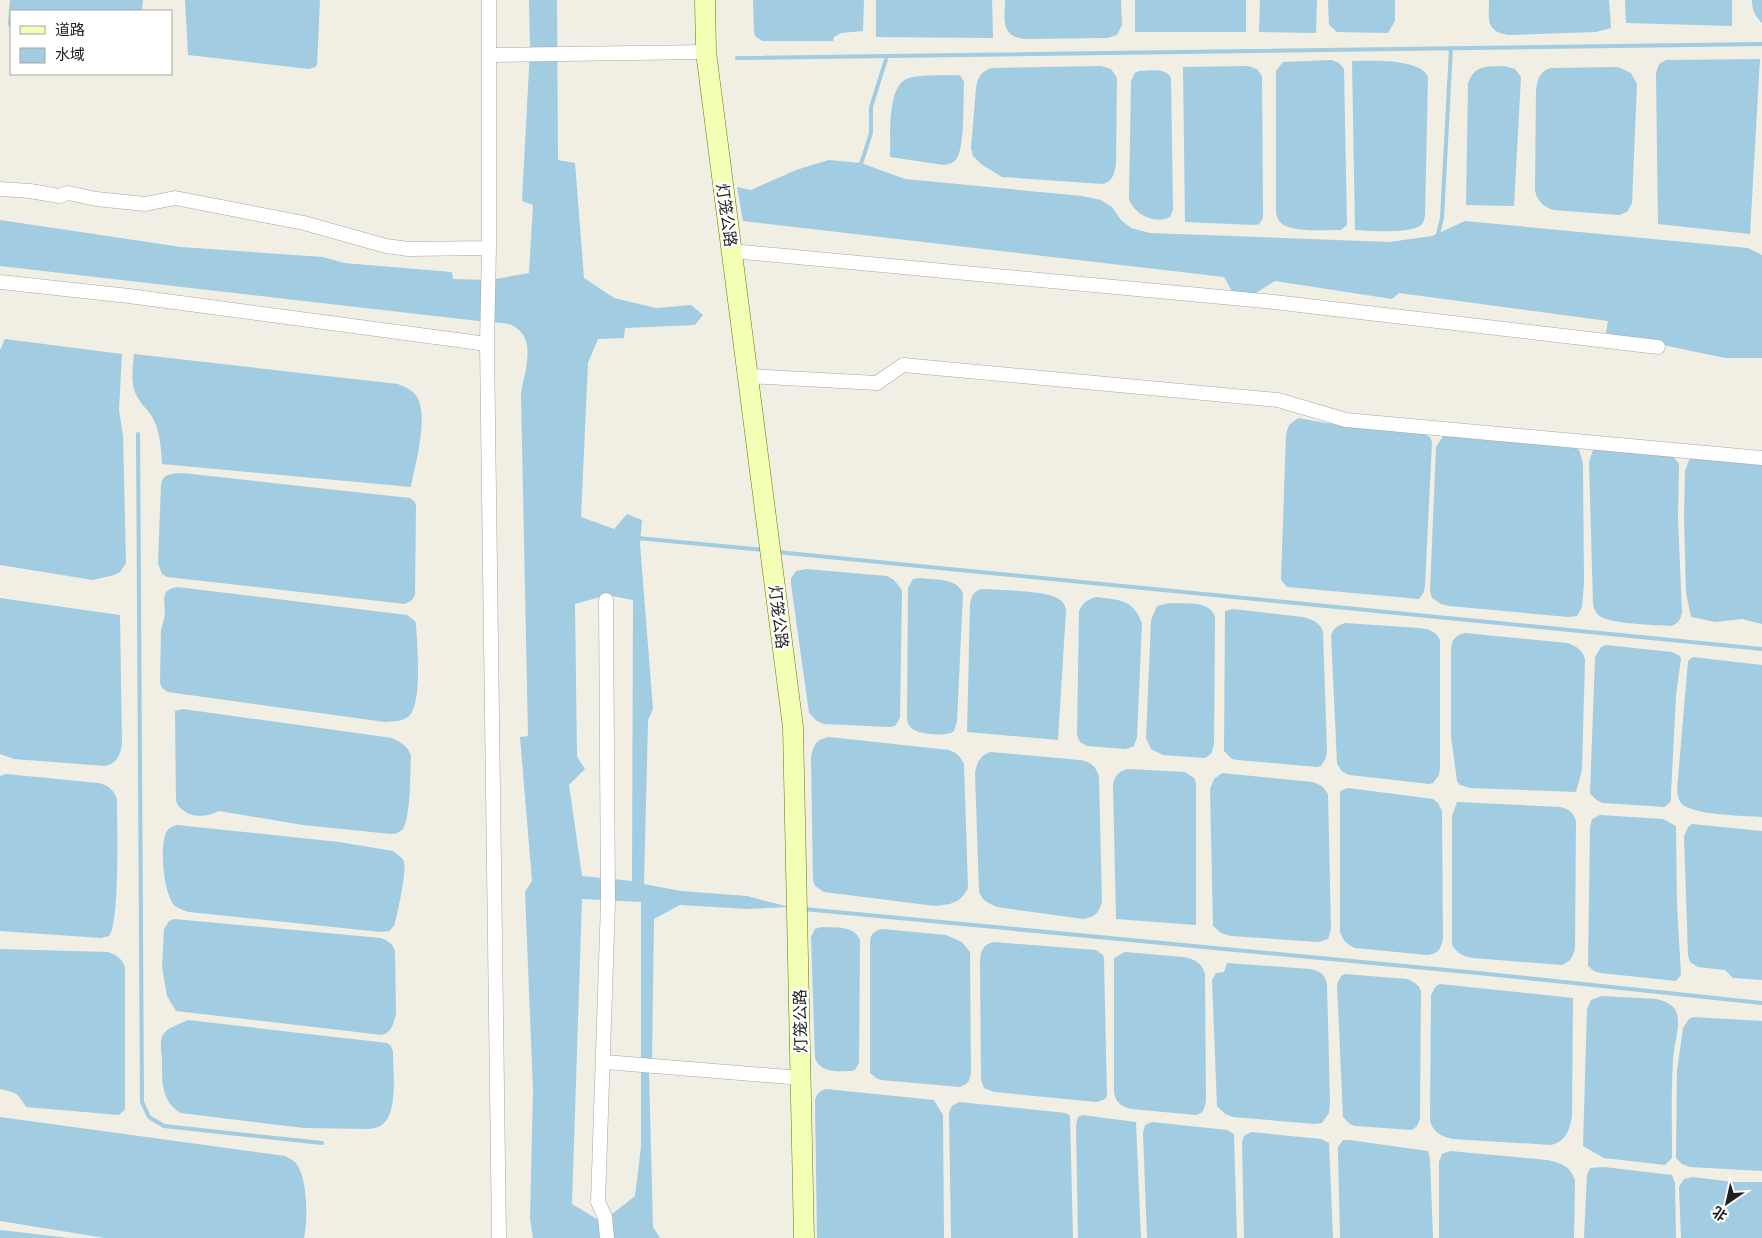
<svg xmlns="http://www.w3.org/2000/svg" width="1762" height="1238" font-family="Overpass,'Noto Sans SC',sans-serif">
<rect width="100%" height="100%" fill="#f1eee4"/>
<!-- water -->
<path fill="#a1cce2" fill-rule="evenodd" d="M 10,0 L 143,0 L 142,11 L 11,11 L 11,31 L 8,24 Z
M 185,0 L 320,0 L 317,65 L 315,67 L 309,69 L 188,55 Z
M 529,0 L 557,0 L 558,160 L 575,163 L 584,278 L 614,298 L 656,308 L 691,305 L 703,315 L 695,325 L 625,328 L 624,338 L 598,339 L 588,363 L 581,517 L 614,529 L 627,514 L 642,520 L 640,544 L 653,709 L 648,720 L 644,884 L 681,891 L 747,896 L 789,907 L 748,909 L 680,905 L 654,919 L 652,1062 L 649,1071 L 653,1227 L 660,1238 L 533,1238 L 530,1219 L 533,1090 L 525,892 L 532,881 L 520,737 L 528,736 L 521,394 C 524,373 537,340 515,327 C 508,322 495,323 487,322 L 0,266 L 0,220 L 181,247 L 323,257 L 344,263 L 452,272 L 453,279 L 490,280 L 529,273 L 533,205 L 522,201 L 530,49 ZM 607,595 L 633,600 L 632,881 L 582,876 L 569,785 L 585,769 L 577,757 L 575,604 ZM 582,899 L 641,902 L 641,1147 L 635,1196 L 602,1222 L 572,1204 Z
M 753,0 L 864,0 L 863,31 L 841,33 L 834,37 L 833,41 L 762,41 L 755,36 L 754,32 Z
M 876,0 L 992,0 L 993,38 L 876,37 Z
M 1005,0 L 1121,0 L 1122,25 L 1117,35 L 1107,38 L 1023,39 C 1000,35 1005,19 1005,0 Z
M 1135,0 L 1246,0 L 1246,32 L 1135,32 Z
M 1260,0 L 1317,0 L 1316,33 L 1259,32 Z
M 1328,0 L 1395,0 L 1395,21 L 1388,33 L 1337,32 L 1329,25 Z
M 1489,0 L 1609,0 L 1611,28 L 1596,32 L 1508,35 C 1485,31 1489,19 1489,0 Z
M 1625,0 L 1732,0 L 1732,26 L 1626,23 Z
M 1752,0 L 1762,0 L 1762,23 C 1755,16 1752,10 1752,0 Z
M 1760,59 L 1750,234 L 1658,224 L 1656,73 L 1659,64 L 1666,60 Z
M 1332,60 L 1339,63 L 1344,69 L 1347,225 L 1341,230 C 1325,230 1290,233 1280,222 C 1277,218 1276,215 1276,211 L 1276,71 L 1283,62 Z
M 1352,61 C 1370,61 1420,58 1428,77 L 1425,216 C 1424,219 1424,222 1422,224 C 1414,234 1368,231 1355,230 Z
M 1101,66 L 1111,69 L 1117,78 L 1116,165 C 1114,174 1113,181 1103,184 L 1002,177 L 981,164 L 973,156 L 971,148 L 976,88 C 978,78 980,72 991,68 Z
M 1248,66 L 1257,69 L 1262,76 L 1263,218 L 1259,224 L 1255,225 L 1185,222 L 1183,67 Z
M 1505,66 L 1515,69 L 1521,77 L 1514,206 L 1466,205 L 1468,84 C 1474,64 1487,67 1505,66 Z
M 1618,67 L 1631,73 L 1637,84 L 1632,203 L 1627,212 L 1619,215 L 1553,210 C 1543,206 1538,202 1535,191 L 1536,89 C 1538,78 1540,71 1551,68 Z
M 1139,71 C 1150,71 1165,67 1171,78 L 1173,210 L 1170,217 C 1155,225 1134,214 1129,199 L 1131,81 L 1135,73 Z
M 960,75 L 964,82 C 963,99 965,145 957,158 C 954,163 949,164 944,165 L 890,157 C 891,137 886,84 909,78 C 923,74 945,76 960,75 Z
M 829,160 L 861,163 L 905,179 L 1082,196 L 1101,200 L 1112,207 L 1121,220 L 1131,228 L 1150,233 L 1389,242 L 1432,236 L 1465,221 L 1748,248 L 1762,255 L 1762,358 L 1725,358 L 1606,333 L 1608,321 L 1399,293 L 1392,299 L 1275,281 L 1251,296 L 1233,293 L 1224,277 L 743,221 L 737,187 L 751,190 L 796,170 Z
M 5,339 L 122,354 L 119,410 L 123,436 L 126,563 L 120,572 L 114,575 L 93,580 L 0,565 L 0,350 Z
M 134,354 L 398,384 C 405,387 413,390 417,397 C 429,418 415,464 411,487 L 162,464 C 161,448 160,429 151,415 C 145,407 137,400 134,389 C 131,378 133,365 134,354 Z
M 1298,418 L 1326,423 L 1421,432 L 1430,437 L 1432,442 L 1425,585 L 1424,592 L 1419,599 L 1287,587 L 1281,580 L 1286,434 L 1289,425 Z
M 1443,436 L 1573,446 L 1579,450 L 1583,463 L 1584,584 L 1582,607 L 1577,616 L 1568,617 L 1449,606 L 1441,604 L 1432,598 L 1430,591 L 1436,447 Z
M 1597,447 L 1673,456 L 1679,464 L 1678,519 L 1682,613 C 1680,620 1678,624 1671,626 C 1656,625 1608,624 1598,615 C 1595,612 1594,608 1593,604 L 1589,462 L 1593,450 Z
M 1694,456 L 1762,459 L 1762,624 L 1742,619 L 1716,622 L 1691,617 L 1686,593 L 1684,517 L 1685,471 L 1689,460 Z
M 182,473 L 410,498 L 415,502 L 416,506 L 415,595 L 412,600 L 405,604 L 167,577 L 162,574 L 158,563 L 161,485 C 163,473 172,474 182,473 Z
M 806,569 L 887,576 L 894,580 L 902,590 L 900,718 L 895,726 L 890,727 L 824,724 L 817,721 L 809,713 L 791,584 L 791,578 L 796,571 Z
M 919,578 C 933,580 958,577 963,594 L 957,721 L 954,731 C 948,737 921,734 914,730 C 910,728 908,724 907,720 L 908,588 L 913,579 Z
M 177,587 L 407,615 L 415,621 L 416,624 C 417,644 423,705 408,717 C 401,722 393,721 385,722 L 168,692 L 162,688 L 160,683 L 161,630 L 165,615 L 164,598 L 166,592 L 170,589 Z
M 983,589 C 1000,590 1045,591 1057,598 C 1063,601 1065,605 1066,610 L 1058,740 L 967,732 L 970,605 C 971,596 974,590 983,589 Z
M 1096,597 C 1119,600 1134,599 1142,624 L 1137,737 L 1134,746 L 1126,749 L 1087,746 L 1080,742 L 1077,735 L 1079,611 C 1083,602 1087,600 1096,597 Z
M 0,598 L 120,615 L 122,744 C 120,756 117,763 105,766 L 14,759 L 0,754 Z
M 1170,603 C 1184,604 1210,600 1215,617 L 1214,745 L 1211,754 L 1205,758 L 1163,755 L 1151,749 L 1146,738 L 1151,620 L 1157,606 Z
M 1233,609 L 1303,617 C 1313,620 1320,622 1323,632 L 1327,750 L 1326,758 L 1321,766 L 1317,767 L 1238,760 L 1232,759 L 1224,751 L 1225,611 Z
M 1345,623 L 1419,628 C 1428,629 1435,630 1440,640 L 1440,768 L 1439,775 L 1433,783 L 1429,784 L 1350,775 C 1343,773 1340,770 1337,763 L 1331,636 C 1333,628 1337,626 1345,623 Z
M 1465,633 L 1567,643 C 1577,646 1582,650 1585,659 L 1582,770 L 1576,792 L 1470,788 L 1460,785 L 1457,781 L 1451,736 L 1451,649 C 1452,640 1455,635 1465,633 Z
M 1606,645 L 1672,652 L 1680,656 L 1681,659 L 1676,695 L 1671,794 L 1671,801 L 1665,807 L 1603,803 L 1598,801 L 1590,794 L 1595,657 L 1601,647 Z
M 1693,657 L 1762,665 L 1762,817 C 1744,816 1694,815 1682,804 C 1678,800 1678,795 1677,790 L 1688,661 Z
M 183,709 L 392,738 C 402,743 408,746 411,756 C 410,771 411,821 402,830 C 398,833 395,834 391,834 L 303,825 L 219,811 C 205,819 183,818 176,801 L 175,711 Z
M 829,737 L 949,750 C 957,753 960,756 964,764 L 968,888 C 960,904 951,904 935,906 L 824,892 L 815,886 L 813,880 L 811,757 C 814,744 816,740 829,737 Z
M 991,752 L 1080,760 C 1091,762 1096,766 1099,777 L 1102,902 C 1099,913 1095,917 1083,919 L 997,907 C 988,903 982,901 979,891 L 975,773 C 977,762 980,755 991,752 Z
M 1127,769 L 1185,772 L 1194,778 L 1196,783 L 1196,925 L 1116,919 L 1113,784 C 1115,776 1119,771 1127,769 Z
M 1222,773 L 1313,782 L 1322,786 L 1328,794 L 1331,929 L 1328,939 L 1319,942 L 1231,936 L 1221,933 L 1213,926 L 1210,789 L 1214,779 Z
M 6,774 L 98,783 C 108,785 113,789 117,799 C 117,821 120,924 109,936 L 101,938 L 0,931 L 0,776 Z
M 1348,788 L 1433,799 L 1438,803 L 1442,811 L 1443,939 C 1441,949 1438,954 1427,955 L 1355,948 C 1347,944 1343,941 1340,932 L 1340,791 Z
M 1457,802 L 1560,807 C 1569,809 1573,812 1576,821 L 1575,948 C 1573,957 1571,961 1562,965 L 1473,958 C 1463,956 1457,954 1452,944 L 1452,816 Z
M 1600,815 L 1663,819 L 1676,826 L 1677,904 L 1681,975 L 1676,981 L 1600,973 L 1594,971 L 1588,966 L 1590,827 L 1592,819 Z
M 1692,824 L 1762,831 L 1762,980 L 1733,978 L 1725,970 L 1698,967 L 1690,962 L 1688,955 L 1684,836 L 1688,827 Z
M 177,825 L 339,842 L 393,851 C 397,854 403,858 404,862 C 407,870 397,917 394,926 L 389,931 L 381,932 L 189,912 C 184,910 179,909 175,906 C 163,894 159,844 167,831 C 170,827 173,826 177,825 Z
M 174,919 L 381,938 C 388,941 393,944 395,951 L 396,1015 C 393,1024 392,1032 382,1035 L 176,1011 L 167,996 L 162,967 L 164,929 L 169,921 Z
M 821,927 C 835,928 854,925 860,940 L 859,1063 L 855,1070 L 851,1071 C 838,1071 821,1074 815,1058 L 811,937 L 815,929 Z
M 882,929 L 946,935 L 962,942 L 970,952 L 971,1072 C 970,1081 968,1084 960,1087 L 881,1080 L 876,1078 L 870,1073 L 870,943 C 870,934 874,931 882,929 Z
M 994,942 L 1096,950 L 1103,955 L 1104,959 L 1107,1096 L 1105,1099 L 1097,1102 L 994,1092 L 984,1088 L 981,1080 L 980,960 C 981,949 984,944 994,942 Z
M 0,949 L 108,952 C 117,955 122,959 125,967 L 125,1109 L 119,1115 L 26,1107 C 17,1092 17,1093 0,1089 Z
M 1125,952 L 1183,957 C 1195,959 1202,963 1205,974 L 1206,1101 C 1204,1109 1204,1113 1196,1115 L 1131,1109 C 1121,1106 1117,1104 1114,1093 L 1114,958 Z
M 1227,963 L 1310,969 C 1320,971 1325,974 1327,984 L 1330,1103 L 1329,1113 L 1322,1123 L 1315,1124 L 1233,1117 L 1225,1114 L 1217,1106 L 1212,980 L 1216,973 L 1224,972 Z
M 1345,974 L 1407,979 C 1414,982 1418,984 1421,991 L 1420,1119 L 1417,1126 L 1412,1130 L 1355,1126 L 1350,1124 L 1343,1117 L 1337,984 L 1341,976 Z
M 1440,984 L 1573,998 L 1572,1117 C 1569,1131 1566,1141 1551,1145 L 1452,1139 C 1441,1136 1433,1132 1430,1121 L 1431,995 L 1436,986 Z
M 1602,996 L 1657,999 C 1664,1001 1673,1004 1676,1011 C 1682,1025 1673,1046 1673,1061 C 1671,1093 1672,1126 1672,1158 L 1665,1165 L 1604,1158 L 1583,1146 L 1587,1009 L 1591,1000 Z
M 1693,1017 L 1762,1021 L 1762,1171 L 1690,1167 L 1682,1164 L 1676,1158 L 1677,1071 L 1683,1028 L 1689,1019 Z
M 188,1020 L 387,1043 L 391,1046 L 393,1052 C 393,1069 398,1110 384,1123 C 380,1127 375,1128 369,1129 L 304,1128 L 181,1113 C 160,1101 162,1079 162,1057 C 161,1051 160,1042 162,1037 C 165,1028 180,1024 188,1020 Z
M 826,1089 L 934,1100 L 943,1115 L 944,1238 L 817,1238 L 815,1100 C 817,1093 820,1091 826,1089 Z
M 959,1102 L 1066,1113 L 1070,1116 L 1073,1238 L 951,1238 L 949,1112 L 952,1106 Z
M 1082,1115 L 1136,1122 L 1141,1238 L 1078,1238 L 1076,1125 L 1078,1117 Z
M 0,1117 L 285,1156 C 288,1158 293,1160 295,1162 C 308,1176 308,1221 304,1238 L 105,1238 L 0,1221 Z
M 1152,1122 L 1227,1130 L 1234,1134 L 1237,1238 L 1147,1238 L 1143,1133 L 1145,1125 Z
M 1251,1132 L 1321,1139 L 1329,1143 L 1333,1238 L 1244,1238 L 1242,1142 L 1244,1136 Z
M 1343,1140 L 1349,1140 L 1428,1151 L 1430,1159 L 1433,1238 L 1340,1238 L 1338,1153 L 1338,1147 Z
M 1450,1151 L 1547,1160 C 1561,1163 1571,1166 1575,1181 L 1574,1238 L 1439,1238 L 1439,1162 L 1442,1154 Z
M 1604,1167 L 1672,1175 L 1675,1183 L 1676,1238 L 1584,1238 L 1587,1175 L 1590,1168 Z
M 1693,1177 L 1734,1182 L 1762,1182 L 1762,1238 L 1681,1238 L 1679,1187 L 1684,1179 Z
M 0,1230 L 1,1230 L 69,1238 L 0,1238 Z"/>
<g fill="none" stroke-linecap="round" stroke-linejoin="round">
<!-- stream -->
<path stroke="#a1cce2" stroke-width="4" d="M 737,58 L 1762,44
M 860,167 L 871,133 L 871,107 L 887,56
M 1437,238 L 1442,218 L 1451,48
M 138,434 L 142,1102 L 149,1117 L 164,1126 L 322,1143
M 637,538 L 765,550
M 777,552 L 1762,649
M 804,909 L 1478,973 L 1762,1003"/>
<defs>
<path id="street" d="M 489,0 L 489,248 L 487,344 L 499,1238
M 489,55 L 706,52
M 0,189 L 30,191 L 59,196 L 68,193 L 96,199 L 145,204 L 175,198 L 304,223 L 386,246 L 408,249 L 489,248
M 732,251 L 1274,302 L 1658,347
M 0,282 L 129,296 L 487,344
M 748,376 L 877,383 L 903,365 L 1278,400 L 1346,420 L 1762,458
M 606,600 L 608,903 L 598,1202 L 605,1217 L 607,1238
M 605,1062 L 801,1078"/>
<path id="secondary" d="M 705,0 L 706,52 L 793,727 L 804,1238"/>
</defs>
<!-- street casing -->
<use href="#street" stroke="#a6a6a6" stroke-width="15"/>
<!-- secondary casing -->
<use href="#secondary" stroke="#617c00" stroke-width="21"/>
<!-- street -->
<use href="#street" stroke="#fff" stroke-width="14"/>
<!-- secondary -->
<use href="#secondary" stroke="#f3ffb4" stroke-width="20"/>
</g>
<g text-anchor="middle" stroke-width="4.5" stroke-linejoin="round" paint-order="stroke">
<!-- street labels -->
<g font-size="16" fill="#1f1f1f" stroke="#fff">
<text transform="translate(727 215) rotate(82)" y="6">灯笼公路</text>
<text transform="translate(779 617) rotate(83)" y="6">灯笼公路</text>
<text transform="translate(800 1021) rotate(-91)" y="6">灯笼公路</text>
</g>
</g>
<!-- legend -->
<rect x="10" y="10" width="162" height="65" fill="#ffffff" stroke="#a5a5a5"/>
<rect x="20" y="26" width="25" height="8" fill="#f3ffb4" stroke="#a5a5a5"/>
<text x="55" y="35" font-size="15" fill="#1f1f1f">道路</text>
<rect x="20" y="48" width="25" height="15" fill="#a1cce2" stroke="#a5a5a5"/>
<text x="55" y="60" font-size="15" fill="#1f1f1f">水域</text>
<!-- north arrow -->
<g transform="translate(1727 1203) rotate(214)" stroke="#ffffff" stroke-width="4" paint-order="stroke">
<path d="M0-4L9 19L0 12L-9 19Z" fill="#1f1f1f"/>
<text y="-8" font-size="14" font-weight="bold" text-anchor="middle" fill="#1f1f1f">北</text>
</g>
</svg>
